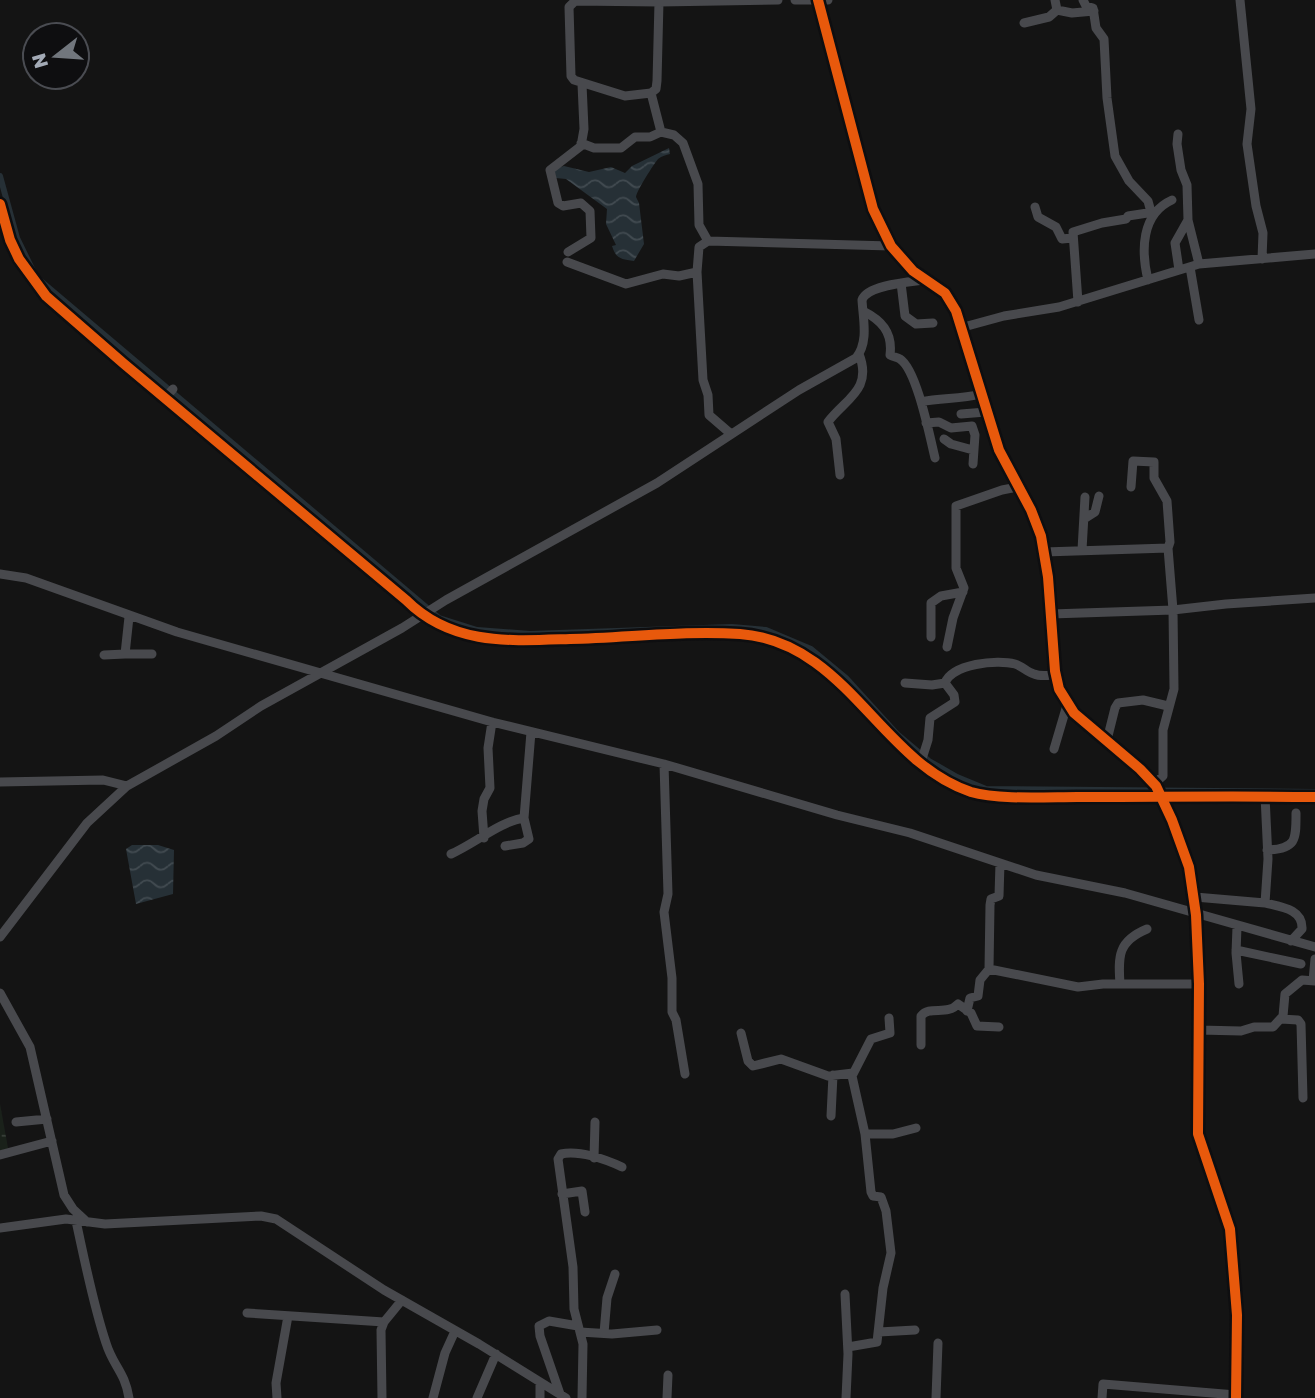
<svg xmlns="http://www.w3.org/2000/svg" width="1315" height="1398" font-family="'Golos Text',sans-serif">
<defs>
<pattern id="wetland-marsh" width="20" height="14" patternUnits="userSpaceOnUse" patternTransform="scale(1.75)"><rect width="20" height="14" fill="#1a211a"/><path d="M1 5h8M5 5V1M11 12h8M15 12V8" fill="none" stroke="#383f39"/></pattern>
<pattern id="water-waves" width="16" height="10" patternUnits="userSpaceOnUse" patternTransform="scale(1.75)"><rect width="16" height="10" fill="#263036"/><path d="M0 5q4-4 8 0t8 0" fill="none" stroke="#424b51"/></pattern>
</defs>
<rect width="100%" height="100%" fill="#141414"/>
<!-- wetland -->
<path fill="url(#wetland-marsh)" d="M 0,1104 L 8,1148 L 0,1151 Z"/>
<!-- water -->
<path fill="url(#water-waves)" d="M 669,148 L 670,154 C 666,155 662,156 658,159 C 654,164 637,190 636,197 L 639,203 L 644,244 L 634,261 C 621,259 616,259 612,246 L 616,245 L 606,224 L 607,209 L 566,179 L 556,178 L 554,169 L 564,166 L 589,172 L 611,167 L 625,173 L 632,166 Z
M 132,845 L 158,845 L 174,850 L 173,894 L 136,904 L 126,849 Z"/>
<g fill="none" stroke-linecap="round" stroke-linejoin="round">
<!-- canal -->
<path stroke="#263036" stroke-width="6" d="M 0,176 L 17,238 L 36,277 L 439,618 L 477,630 L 530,634 L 732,627 L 766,630 L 811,649 L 846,678 L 897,734 L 929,761 L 957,777 L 986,789 L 1315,792"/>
<!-- minor -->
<path stroke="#48494d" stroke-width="9" d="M 795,0 L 828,0
M 818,0 L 873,209 L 891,246 L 913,271 L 945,293 L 956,311 L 999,450 L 1031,510 L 1041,536 L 1048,577 L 1055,671 L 1059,689 L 1074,713 L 1140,769 L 1156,786 L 1172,820 L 1189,867 L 1196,915 L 1199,984 L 1198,1134 L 1230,1229 L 1237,1315 L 1236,1398
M 1055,0 L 1057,10 L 1072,13 L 1094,11
M 1083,0 L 1086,6 L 1093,8 L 1096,28 L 1104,39 L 1107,98 L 1115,156 L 1129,181 L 1148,201 L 1151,212
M 1240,0 L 1251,109 L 1247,144 L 1256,206 L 1263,233 L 1262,259
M 1024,23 L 1049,17 L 1057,10
M 651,93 L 625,96 L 574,80 L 571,76 L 569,7 L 575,1 L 659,2 L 659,0
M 1178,134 L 1177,144 L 1181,170 L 1187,185 L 1188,220 L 1199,264
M 581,143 L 594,148 L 621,148 L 635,137 L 650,137 L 661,132
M 0,204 L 10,240 L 19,259 L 46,296 L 123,363 L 406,600 C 452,646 511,641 570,639 C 626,638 684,630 740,634 C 847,642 880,762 971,792 C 998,800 1048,797 1077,797 C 1156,797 1236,796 1315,797
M 1035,207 L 1038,217 L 1056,227 L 1062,239 L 1072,238
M 708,241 L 699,225 L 698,184 L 683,143 L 674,135 L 661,132 L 651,93 L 656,89 L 657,81 L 659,2 L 778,0
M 568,252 L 591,238 L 590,211 L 581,203 L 563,206 L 558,203 L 550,170 L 581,146 L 584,129 L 582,84
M 567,262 L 626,284 L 663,274 L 679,276 L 697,272
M 1190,267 L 1199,320
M 1179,270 L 1175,243 L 1188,220
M 1148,280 C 1141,251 1141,214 1172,200
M 901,283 L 905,316 L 916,324 L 933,323
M 1078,302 L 1073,232 L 1102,223 L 1126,219 L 1128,216 L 1154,212
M 863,311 C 881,320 893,332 890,355 C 893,357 897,357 900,359 C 917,370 930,438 935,458
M 960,328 L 1004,316 L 1059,307 L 1199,264 L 1315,254
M 165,398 L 173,389
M 921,402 C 941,397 960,400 980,394
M 961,414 L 986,412
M 926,423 L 939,422 L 951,428 L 972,426 L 975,435 L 973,464
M 731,434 L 709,415 L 708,395 L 703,380 L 697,272 L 699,247 L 708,241 L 891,246
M 944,439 L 951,444 L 973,450
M 840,475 L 836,439 L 828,422 C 845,399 873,390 859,354
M 1084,519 L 1095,512 L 1099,496
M 1082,550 L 1085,497
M 1044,552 L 1168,548 L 1170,542 L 1167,501 L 1154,478 L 1154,462 L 1133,461 L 1131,487
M 0,574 L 26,578 L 177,632 L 492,722 L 664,764 L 837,815 L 910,833 L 1036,875 L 1125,893 L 1315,947
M 1051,614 L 1173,610 L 1226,604 L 1315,598
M 129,617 L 125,654 L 152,654
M 931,637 L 931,603 L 941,596 L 963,592
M 947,647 L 953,618 L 964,588 L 956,568 L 956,506 L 1002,490 L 1018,487
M 104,655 L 125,654
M 905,683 L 932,685 L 945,683
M 1107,740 L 1115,708 L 1118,703 L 1143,700 L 1168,706
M 1054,749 L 1067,705
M 921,762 L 928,740 L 930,718 L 955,702 L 954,695 L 945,683 C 952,664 997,659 1015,664 C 1022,666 1027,672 1034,674 C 1041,677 1049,675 1056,675
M 664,764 L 668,894 L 664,912 L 672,978 L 672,1012 L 676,1020 L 685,1074
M 0,782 L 103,780 L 127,786
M 1154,784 L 1163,776 L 1163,730 L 1174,689 L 1173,610 L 1168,548
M 484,838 L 482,811 L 484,799 L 490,788 L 488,748 L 492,722
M 505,846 L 523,843 L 529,839 L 524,818
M 1267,850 C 1297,849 1296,839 1296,813
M 451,854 C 474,844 501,821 524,818 L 531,732
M 1000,863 L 999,896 L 991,899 L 990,905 L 989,969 L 1078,987 L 1103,984 L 1199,984
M 1195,897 L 1265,903 L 1268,859 L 1265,796
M 1265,903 C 1281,907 1303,909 1302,929 L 1291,941
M 1237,927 L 1236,953 L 1239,984
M 0,937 L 87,823 L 127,786 L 216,736 L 261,706 L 402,628 L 446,600 L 657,483 L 799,390 L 856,358 C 869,342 863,319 862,300 C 867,285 909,282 924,280
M 1236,950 L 1301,964
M 1313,981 L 1315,959
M 1120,984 C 1118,956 1118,941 1147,929
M 0,993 L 30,1047 L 64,1195 L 73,1209 L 87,1222
M 967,1011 L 970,998 L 978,996 L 980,980 L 989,969
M 1281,1019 L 1298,1020 L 1301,1024 L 1303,1098
M 1199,1030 L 1241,1031 L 1254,1027 L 1273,1027 L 1283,1016 L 1285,994 L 1302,980 L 1315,981
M 741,1033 L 748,1061 L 753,1066 L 781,1059 L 828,1076 L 853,1073
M 921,1045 L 921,1016 C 930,1005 947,1016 958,1004 L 971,1013 L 977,1026 L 999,1027
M 831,1116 L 833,1075
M 16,1122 L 47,1119
M 865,1134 L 893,1134 L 916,1128
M 0,1155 L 52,1141
M 594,1158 L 595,1122
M 562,1194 L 582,1191 L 585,1212
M 76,1221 C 85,1262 93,1304 106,1343 C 113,1366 125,1372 129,1398
M 0,1228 L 66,1219 L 105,1224 L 261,1216 L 276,1219 L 384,1290 L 479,1344 L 566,1398
M 845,1294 L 848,1354 L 846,1398
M 247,1313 L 384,1322
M 580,1332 L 612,1334 L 657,1330
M 879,1332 L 915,1330
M 604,1333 L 607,1298 L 615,1274
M 848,1347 L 877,1342 L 883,1288 L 891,1253 L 886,1211 L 881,1197 L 873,1196 L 871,1192 L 865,1134 L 852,1076 L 871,1039 L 890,1033 L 889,1018
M 560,1394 L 540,1336 L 539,1326 L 549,1321 L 578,1326
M 277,1398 L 276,1383 L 288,1316
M 382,1398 L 381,1330 L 384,1322 L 402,1300
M 433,1398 L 445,1353 L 455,1331
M 477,1398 L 496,1354
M 540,1398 L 540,1382
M 582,1398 L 583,1344 L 574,1309 L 573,1267 L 558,1159 L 561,1154 C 579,1150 605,1159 622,1167
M 667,1398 L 668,1375
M 936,1398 L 938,1343
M 1102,1398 L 1103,1384 L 1236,1395"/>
<defs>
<path id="cycleway" d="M 818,0 L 873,209 L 891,246 L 913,271 L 945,293 L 956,311 L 999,450 L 1031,510 L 1041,536 L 1048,577 L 1055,671 L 1059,689 L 1074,713 L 1140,769 L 1156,786 L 1172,820 L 1189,867 L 1196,915 L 1199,984 L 1198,1134 L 1230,1229 L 1237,1315 L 1236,1398
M 0,204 L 10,240 L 19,259 L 46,296 L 123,363 L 406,600 C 452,646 511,641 570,639 C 626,638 684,630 740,634 C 847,642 880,762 971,792 C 998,800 1048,797 1077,797 C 1156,797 1236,796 1315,797"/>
</defs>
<!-- cycleway casing -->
<use href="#cycleway" stroke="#0e0e10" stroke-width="15"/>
<!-- cycleway -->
<use href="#cycleway" stroke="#e8590c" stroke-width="10"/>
</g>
<!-- north arrow -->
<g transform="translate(56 56) rotate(253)"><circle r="33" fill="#0e0e10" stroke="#4a4c52" stroke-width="2"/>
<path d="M0-5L12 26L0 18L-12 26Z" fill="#71767d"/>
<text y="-10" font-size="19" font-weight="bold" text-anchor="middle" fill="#a3aab6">N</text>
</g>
</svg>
